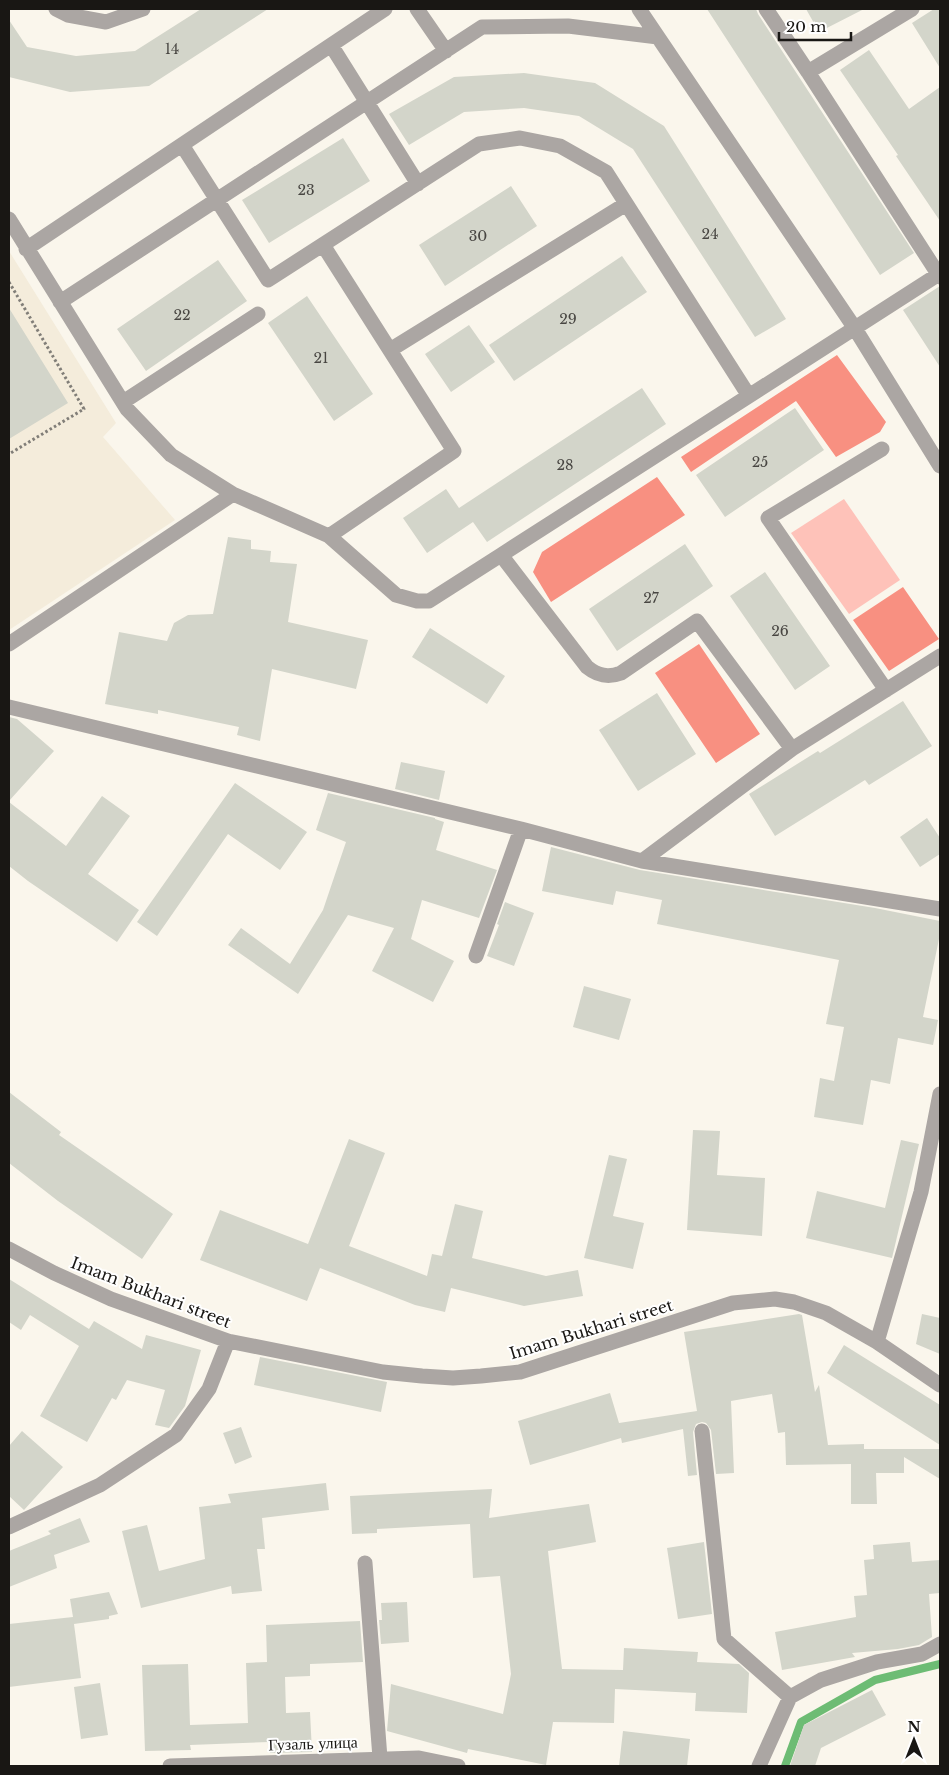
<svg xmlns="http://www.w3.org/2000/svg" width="949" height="1775" font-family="'Libre Baskerville',serif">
<rect width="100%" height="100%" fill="#faf6ec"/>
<!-- built -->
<path fill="#f4ecdb" d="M 9,251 L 116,423 L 103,437 L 175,520 L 9,630 Z"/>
<!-- green -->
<path fill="#fec2b9" d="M 844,499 L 900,580 L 849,614 L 791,533 Z"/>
<!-- forest -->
<path fill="#f89081" d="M 837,355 L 886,422 L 880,432 L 836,457 L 796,401 L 691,472 L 681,457 Z
M 657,477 L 685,515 L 551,602 L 533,572 L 542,552 Z
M 903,587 L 939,639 L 889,671 L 853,620 Z
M 699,644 L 760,734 L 716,763 L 655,673 Z"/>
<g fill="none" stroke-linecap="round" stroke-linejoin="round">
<!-- stream -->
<path stroke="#6dbc74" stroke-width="8" d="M 785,1766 L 801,1722 L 875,1680 L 940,1664"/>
</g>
<!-- building -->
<path fill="#d3d5ca" d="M 201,9 L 268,9 L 149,86 L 70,92 L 9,77 L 9,20 L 27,47 L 76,56 L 135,51 Z
M 707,9 L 756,9 L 758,14 L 914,253 L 880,275 Z
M 806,9 L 864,9 L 819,32 Z
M 934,9 L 940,9 L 940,68 L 912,23 Z
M 869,50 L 909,109 L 940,87 L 940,221 L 896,156 L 898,155 L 840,70 Z
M 524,73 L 595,83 L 664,126 L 786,319 L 755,337 L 633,149 L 579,116 L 524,108 L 464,112 L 409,145 L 389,114 L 454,77 Z
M 343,138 L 370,181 L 269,243 L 242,200 Z
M 511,186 L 537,226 L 445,286 L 419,245 Z
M 622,256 L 647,292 L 514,381 L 489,345 Z
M 218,260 L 247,301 L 146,371 L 117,329 Z
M 940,286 L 940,367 L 903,310 Z
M 307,296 L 373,394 L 334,421 L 268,323 Z
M 9,308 L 68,403 L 9,439 Z
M 469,325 L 495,362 L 451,392 L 425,354 Z
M 642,388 L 666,424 L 487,542 L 473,522 L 427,553 L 403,518 L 446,489 L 459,508 Z
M 795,408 L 824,450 L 725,517 L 696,475 Z
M 228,537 L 251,540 L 251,549 L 271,551 L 270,562 L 297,564 L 288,622 L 368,640 L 356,689 L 272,669 L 260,741 L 237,735 L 239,727 L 158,710 L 158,714 L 105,704 L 119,632 L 167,641 L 174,623 L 188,615 L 213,614 Z
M 685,544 L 713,586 L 617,651 L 589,609 Z
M 765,572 L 830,666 L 795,690 L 730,596 Z
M 430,628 L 505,676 L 487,704 L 412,657 Z
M 657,693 L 696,754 L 638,791 L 599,730 Z
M 903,701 L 932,746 L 869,785 L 865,780 L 775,836 L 749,794 L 818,751 L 820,753 Z
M 9,717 L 17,719 L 54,751 L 9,801 Z
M 401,762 L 445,771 L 439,800 L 395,789 Z
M 235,783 L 307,832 L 280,870 L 228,834 L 157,936 L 137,922 Z
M 328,793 L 435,818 L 435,819 L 444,822 L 436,850 L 497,870 L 479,918 L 422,900 L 411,939 L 454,961 L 433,1002 L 372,971 L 394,928 L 348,915 L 298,994 L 228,945 L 241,928 L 290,964 L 323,910 L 346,842 L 316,830 Z
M 102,796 L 130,816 L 88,874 L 139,910 L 117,942 L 28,881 L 9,866 L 9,802 L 66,846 Z
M 927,818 L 940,838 L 940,854 L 920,867 L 900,837 Z
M 551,847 L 640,870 L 875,908 L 940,921 L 940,934 L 923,1017 L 938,1020 L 933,1045 L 898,1038 L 890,1084 L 871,1080 L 863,1125 L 814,1117 L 820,1078 L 834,1081 L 844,1027 L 826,1024 L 839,960 L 657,924 L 662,900 L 616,891 L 613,905 L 542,891 Z
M 505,902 L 534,913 L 514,966 L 487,956 L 499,925 L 497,924 Z
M 584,986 L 631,999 L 619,1040 L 573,1027 Z
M 9,1092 L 61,1132 L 59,1135 L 173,1214 L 142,1259 L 58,1201 L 9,1163 Z
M 693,1130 L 720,1131 L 717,1175 L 765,1178 L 762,1236 L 687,1230 Z
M 349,1139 L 385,1153 L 349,1246 L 427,1276 L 432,1254 L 442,1256 L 455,1204 L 483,1211 L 472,1258 L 546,1276 L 578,1270 L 583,1296 L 524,1306 L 451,1288 L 445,1312 L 415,1305 L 320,1268 L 307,1301 L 200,1260 L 220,1210 L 308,1244 Z
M 901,1140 L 919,1144 L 892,1258 L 806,1238 L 817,1191 L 885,1208 Z
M 609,1155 L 627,1159 L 613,1216 L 644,1223 L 633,1269 L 584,1258 Z
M 9,1279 L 89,1329 L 94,1321 L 142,1349 L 146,1335 L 201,1350 L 185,1406 L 169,1428 L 155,1425 L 165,1390 L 127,1380 L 116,1400 L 112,1398 L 87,1442 L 40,1416 L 79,1346 L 30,1315 L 21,1330 L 9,1322 Z
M 799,1314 L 802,1315 L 815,1392 L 819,1385 L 828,1445 L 864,1444 L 864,1449 L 940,1449 L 940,1479 L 904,1457 L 904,1473 L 876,1473 L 877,1504 L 851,1504 L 851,1464 L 786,1465 L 785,1432 L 778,1433 L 772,1394 L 731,1401 L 734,1473 L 716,1474 L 711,1430 L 706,1423 L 702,1422 L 696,1424 L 693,1432 L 697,1475 L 688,1476 L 683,1429 L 622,1443 L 621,1438 L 530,1465 L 518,1421 L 610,1393 L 619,1423 L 697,1411 L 684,1332 Z
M 922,1314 L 940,1318 L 940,1354 L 916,1344 Z
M 844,1345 L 940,1405 L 940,1445 L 827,1373 Z
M 260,1357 L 387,1382 L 381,1412 L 254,1385 Z
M 241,1427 L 252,1457 L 235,1464 L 223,1433 Z
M 22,1431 L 63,1467 L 24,1510 L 9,1496 L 9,1446 Z
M 326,1483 L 329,1510 L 262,1518 L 265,1549 L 257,1549 L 262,1591 L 232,1594 L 231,1586 L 141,1608 L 122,1531 L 147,1525 L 159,1571 L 205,1559 L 199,1507 L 231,1503 L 228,1494 Z
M 492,1489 L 489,1518 L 589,1504 L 596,1542 L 548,1551 L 562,1669 L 623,1670 L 624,1648 L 698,1652 L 697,1662 L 739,1664 L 749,1673 L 747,1713 L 695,1711 L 696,1693 L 615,1689 L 614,1723 L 553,1722 L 546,1765 L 468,1749 L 467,1753 L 387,1731 L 391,1684 L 503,1714 L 511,1674 L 500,1576 L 473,1578 L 470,1524 L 377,1529 L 377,1533 L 352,1534 L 350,1496 Z
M 80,1518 L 90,1542 L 54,1555 L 57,1568 L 9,1587 L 9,1551 L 51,1534 L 48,1531 Z
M 704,1542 L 712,1614 L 678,1619 L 667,1548 Z
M 910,1542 L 912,1562 L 940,1560 L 940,1593 L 929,1594 L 932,1637 L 919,1645 L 898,1649 L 852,1653 L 855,1657 L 782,1670 L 775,1632 L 856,1617 L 854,1596 L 867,1595 L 864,1560 L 874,1559 L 873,1545 Z
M 109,1592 L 118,1614 L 109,1616 L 109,1619 L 74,1624 L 81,1678 L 9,1687 L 9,1624 L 73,1617 L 70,1599 Z
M 407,1602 L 409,1642 L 381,1644 L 379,1620 L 382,1620 L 381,1603 Z
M 360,1621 L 363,1662 L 310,1664 L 310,1676 L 285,1677 L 286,1713 L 310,1712 L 312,1752 L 270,1753 L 269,1742 L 190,1745 L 191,1750 L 145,1751 L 142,1665 L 188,1664 L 190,1725 L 248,1723 L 246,1663 L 267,1662 L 266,1625 Z
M 100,1683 L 108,1735 L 81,1739 L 74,1687 Z
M 872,1690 L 886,1715 L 821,1748 L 815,1766 L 790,1766 L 804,1725 Z
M 623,1731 L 690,1739 L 687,1766 L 619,1766 Z"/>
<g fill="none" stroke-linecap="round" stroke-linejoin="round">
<!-- path -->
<path stroke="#817e78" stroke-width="3" stroke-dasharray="2.5 2.5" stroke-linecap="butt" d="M 9,282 L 84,409 L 9,454"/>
<!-- minor -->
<path stroke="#aba6a3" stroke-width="15" d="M 56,9 L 68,15 L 106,22 L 143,9
M 417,9 L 446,51
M 639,9 L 854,327 L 940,466
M 766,9 L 808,72 L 912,9
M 331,45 L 418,184
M 808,72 L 940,277
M 182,145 L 268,280 L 479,144 L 520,138 L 560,146 L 606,172 L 749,396
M 9,219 L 127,409 L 171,455 L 233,494 L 329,536 L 396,595 L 417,601 L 429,601 L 501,555 L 587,667 C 598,676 608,678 621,673 L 697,621 L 792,749
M 323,245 L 454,451 L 329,536
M 26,249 L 385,9
M 60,302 L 482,27 L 568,26 L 658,37
M 390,350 L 626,204
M 123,402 L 258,314
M 882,449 L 768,518 L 886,690
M 501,555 L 939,274
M 9,644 L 233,494
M 9,707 L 521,829 L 642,861 L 940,909
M 642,861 L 792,749 L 940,656
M 476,956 L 521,829
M 9,1249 L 54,1273 L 111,1299 L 228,1341 L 383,1372 L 422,1376 L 453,1378 L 481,1376 L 520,1372 L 733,1303 L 775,1299 L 794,1302 L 826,1313 L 877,1342 L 940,1385
M 877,1342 L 921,1192 L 940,1094
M 702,1431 L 724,1639 L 790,1697
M 9,1527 L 100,1485 L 176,1435 L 209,1389 L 228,1341
M 365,1563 L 380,1758
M 170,1766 L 419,1758 L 458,1766
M 759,1766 L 790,1697 L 821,1680 L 877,1662 L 922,1654 L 940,1644"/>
</g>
<g text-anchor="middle" stroke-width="4" stroke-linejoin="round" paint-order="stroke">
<!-- number labels -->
<g font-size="14" fill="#484642">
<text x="172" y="54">14</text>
<text x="306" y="195">23</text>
<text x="710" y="239">24</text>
<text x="478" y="241">30</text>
<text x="182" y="320">22</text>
<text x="568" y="324">29</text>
<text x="321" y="363">21</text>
<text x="760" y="467">25</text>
<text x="565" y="470">28</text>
<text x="651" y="603">27</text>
<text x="780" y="636">26</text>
</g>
<!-- street labels -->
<g font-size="16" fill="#191714" stroke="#fff">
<text transform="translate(151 1292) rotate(21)" y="6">Imam Bukhari street</text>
<text transform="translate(591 1329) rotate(-17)" y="6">Imam Bukhari street</text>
<text transform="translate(313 1743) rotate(-2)" y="6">Гузаль улица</text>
</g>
</g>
<!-- border -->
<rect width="949" height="1775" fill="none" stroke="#191714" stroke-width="20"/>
<!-- north arrow -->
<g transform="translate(914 1740)" stroke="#ffffff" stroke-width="4" paint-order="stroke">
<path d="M0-4L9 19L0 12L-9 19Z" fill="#191714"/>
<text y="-8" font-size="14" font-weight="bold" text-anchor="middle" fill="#191714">N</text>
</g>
<!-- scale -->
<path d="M779 32v8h72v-8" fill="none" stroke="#191714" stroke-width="2.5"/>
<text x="786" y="32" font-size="15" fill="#191714" stroke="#ffffff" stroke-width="4" paint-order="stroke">20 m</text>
</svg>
